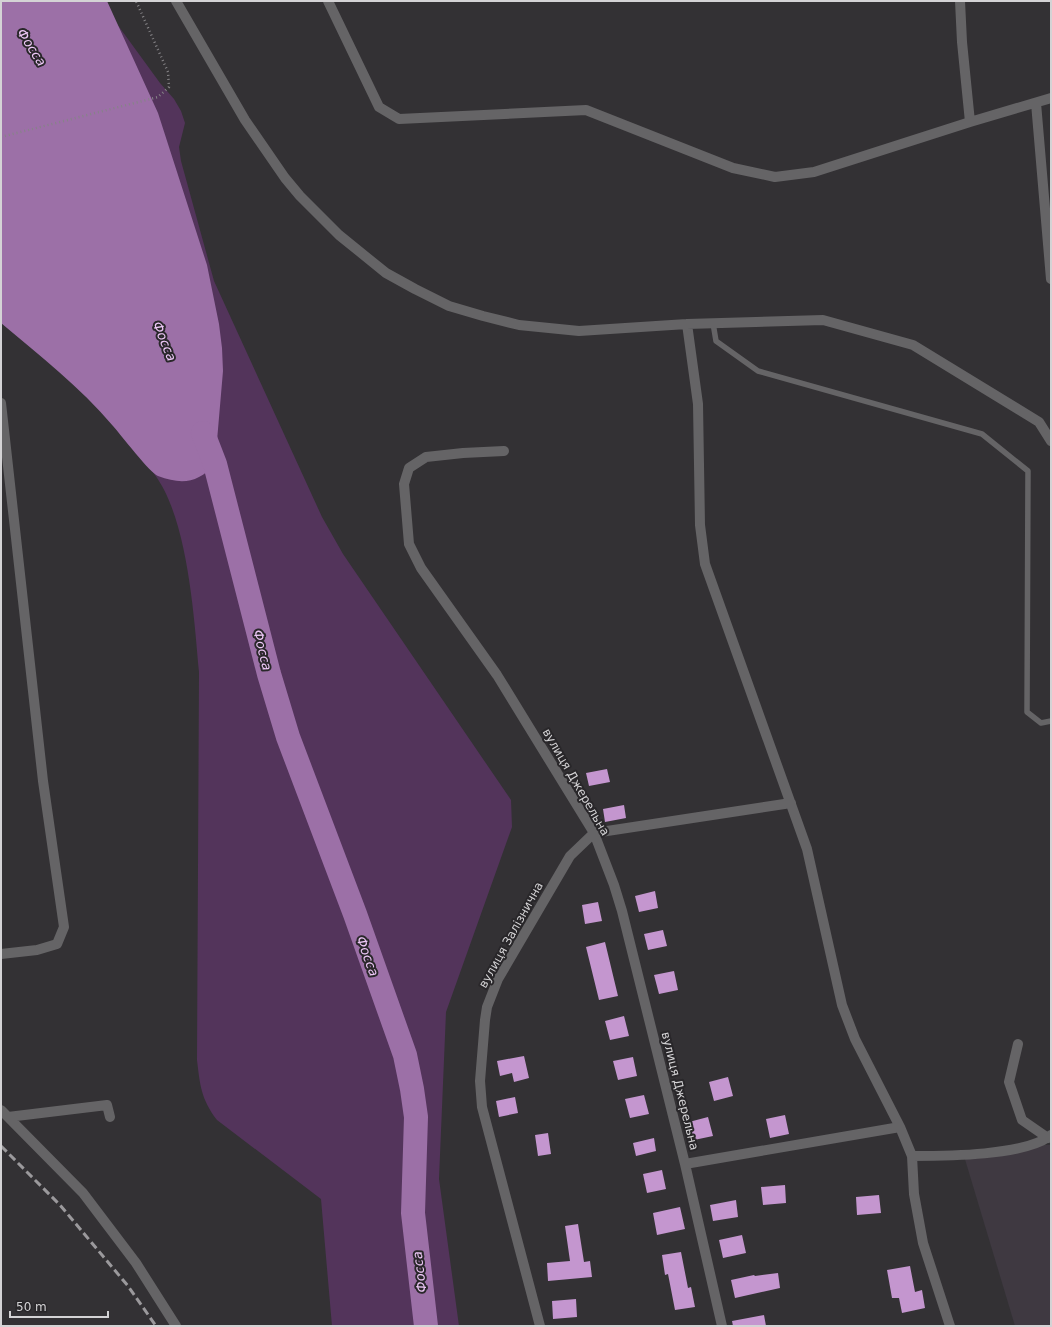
<svg xmlns="http://www.w3.org/2000/svg" width="1052" height="1327" font-family="'DejaVu Sans',sans-serif">
<rect width="100%" height="100%" fill="#333134"/>
<!-- built -->
<path fill="#3f3941" d="M 1036,1145 L 1051,1145 L 1051,1326 L 1015,1326 L 964,1156 Z"/>
<!-- green -->
<path fill="#53345b" d="M 117,24 L 160,83 L 174,99 L 181,111 L 185,123 L 179,147 L 181,161 L 214,281 L 322,517 L 343,554 L 511,800 L 512,827 L 446,1012 L 439,1179 L 459,1326 L 332,1326 L 321,1199 L 217,1120 C 201,1099 200,1085 197,1060 L 199,672 C 194,617 188,520 155,475 C 136,448 111,424 90,399 Z"/>
<!-- water -->
<path fill="#9c70a7" d="M 1,1 L 107,1 L 158,113 L 207,265 L 219,324 L 222,348 L 223,371 L 215,464 C 198,483 182,485 158,476 C 150,473 121,435 113,426 C 80,387 40,356 1,323 Z"/>
<g fill="none" stroke-linecap="round" stroke-linejoin="round">
<!-- river -->
<path stroke="#9c70a7" stroke-width="24" d="M 203,433 L 215,464 L 269,674 L 288,737 L 355,914 L 405,1055 L 412,1089 L 416,1117 L 413,1213 L 426,1326"/>
</g>
<!-- building -->
<path fill="#c496cf" d="M 607,769 L 610,782 L 589,786 L 586,773 Z
M 624,805 L 626,818 L 605,822 L 603,809 Z
M 655,891 L 658,908 L 639,912 L 635,896 Z
M 598,902 L 602,921 L 585,924 L 582,905 Z
M 663,930 L 667,946 L 648,950 L 644,934 Z
M 605,942 L 618,996 L 599,1000 L 586,947 Z
M 674,971 L 678,990 L 659,994 L 654,975 Z
M 624,1016 L 629,1036 L 610,1040 L 605,1021 Z
M 524,1056 L 529,1078 L 514,1082 L 512,1073 L 500,1076 L 497,1061 Z
M 633,1057 L 637,1076 L 618,1080 L 613,1061 Z
M 728,1077 L 733,1096 L 714,1101 L 709,1082 Z
M 644,1095 L 649,1114 L 630,1118 L 625,1099 Z
M 515,1097 L 518,1113 L 499,1117 L 496,1101 Z
M 785,1115 L 789,1134 L 770,1138 L 766,1119 Z
M 708,1117 L 713,1136 L 694,1140 L 689,1122 Z
M 548,1133 L 551,1154 L 538,1156 L 535,1135 Z
M 654,1138 L 656,1151 L 636,1156 L 633,1143 Z
M 662,1170 L 666,1189 L 647,1193 L 643,1174 Z
M 785,1185 L 786,1203 L 763,1205 L 761,1187 Z
M 879,1195 L 881,1213 L 857,1215 L 856,1197 Z
M 736,1200 L 738,1217 L 713,1221 L 710,1205 Z
M 680,1207 L 685,1229 L 657,1235 L 653,1213 Z
M 578,1224 L 584,1262 L 590,1261 L 592,1277 L 548,1281 L 547,1263 L 570,1261 L 565,1226 Z
M 742,1235 L 746,1253 L 723,1258 L 719,1240 Z
M 681,1252 L 688,1288 L 691,1287 L 695,1307 L 675,1310 L 668,1274 L 665,1275 L 662,1255 Z
M 910,1266 L 915,1292 L 922,1290 L 925,1308 L 902,1313 L 899,1298 L 892,1298 L 887,1270 Z
M 778,1273 L 780,1288 L 735,1298 L 731,1280 L 754,1275 L 755,1276 Z
M 576,1299 L 577,1317 L 553,1319 L 552,1301 Z
M 764,1315 L 766,1326 L 733,1326 L 732,1321 Z"/>
<g fill="none" stroke-linecap="round" stroke-linejoin="round">
<!-- path -->
<path stroke="#868487" stroke-width="2.5" stroke-dasharray="1 3" stroke-linecap="butt" d="M 1,137 L 158,97 L 169,87 L 168,72 L 136,1"/>
<!-- service -->
<path stroke="#656466" stroke-width="5.5" d="M 713,323 L 716,341 L 758,371 L 982,434 L 1028,471 L 1027,712 L 1041,723 L 1051,721"/>
<!-- minor -->
<path stroke="#656466" stroke-width="10" d="M 176,1 L 245,120 L 285,178 L 300,196 L 339,235 L 386,273 L 415,289 L 449,306 L 483,316 L 519,325 L 579,331 L 687,324 L 823,320 L 913,345 L 1039,422 L 1051,441
M 328,1 L 379,107 L 399,119 L 586,110 L 733,168 L 775,177 L 814,172 L 970,122
M 960,1 L 962,42 L 970,122 L 1051,98
M 1036,103 L 1051,279
M 687,324 L 698,404 L 700,525 L 705,564 L 807,849 L 842,1005 L 855,1039 L 900,1127 L 912,1156 L 914,1194 L 923,1243 L 950,1326
M 1,403 L 43,781 L 64,927 L 57,944 L 37,950 L 1,954
M 504,451 L 463,453 L 426,457 L 409,468 L 404,484 L 409,544 L 421,568 L 497,675 L 594,833 L 614,885 L 622,911 L 685,1164 L 722,1326
M 1018,1044 L 1009,1082 L 1022,1120 L 1048,1138
M 1,1110 L 83,1193 L 136,1263 L 176,1326
M 8,1117 L 107,1105 L 110,1117
M 912,1156 C 945,1156 1026,1156 1051,1135
M 685,1164 L 900,1127
M 540,1326 L 482,1107 L 480,1081 L 485,1020 L 487,1007 L 498,979 L 570,856 L 594,833 L 791,803"/>
<!-- rail -->
<path stroke="#9b999c" stroke-width="3" stroke-dasharray="8 4" stroke-linecap="butt" d="M 1,1146 L 60,1205 L 128,1286 L 156,1326"/>
</g>
<g text-anchor="middle" stroke-width="4" stroke-linejoin="round" paint-order="stroke">
<!-- street labels -->
<g font-size="12" fill="#d4d3d5" stroke="#29272a">
<text transform="translate(576 782) rotate(60)" y="4">вулиця Джерельна</text>
<text transform="translate(511 935) rotate(-61)" y="4">вулиця Залізнична</text>
<text transform="translate(680 1091) rotate(76)" y="4">вулиця Джерельна</text>
</g>
<!-- water labels -->
<g font-size="13" font-style="italic" fill="#eec8f7" stroke="#29272a">
<text transform="translate(32 47) rotate(57)" y="5">Фосса</text>
<text transform="translate(165 341) rotate(68)" y="5">Фосса</text>
<text transform="translate(263 650) rotate(76)" y="5">Фосса</text>
<text transform="translate(368 956) rotate(70)" y="5">Фосса</text>
<text transform="translate(419 1272) rotate(-97)" y="5">Фосса</text>
</g>
</g>
<!-- border -->
<rect width="1052" height="1327" fill="none" stroke="#d4d3d5" stroke-width="4"/>
<!-- scale -->
<path d="M10 1311v6h98v-6" fill="none" stroke="#d4d3d5" stroke-width="2"/>
<text x="16" y="1311" font-size="12" fill="#d4d3d5" stroke="#29272a" stroke-width="3" paint-order="stroke">50 m</text>
</svg>
